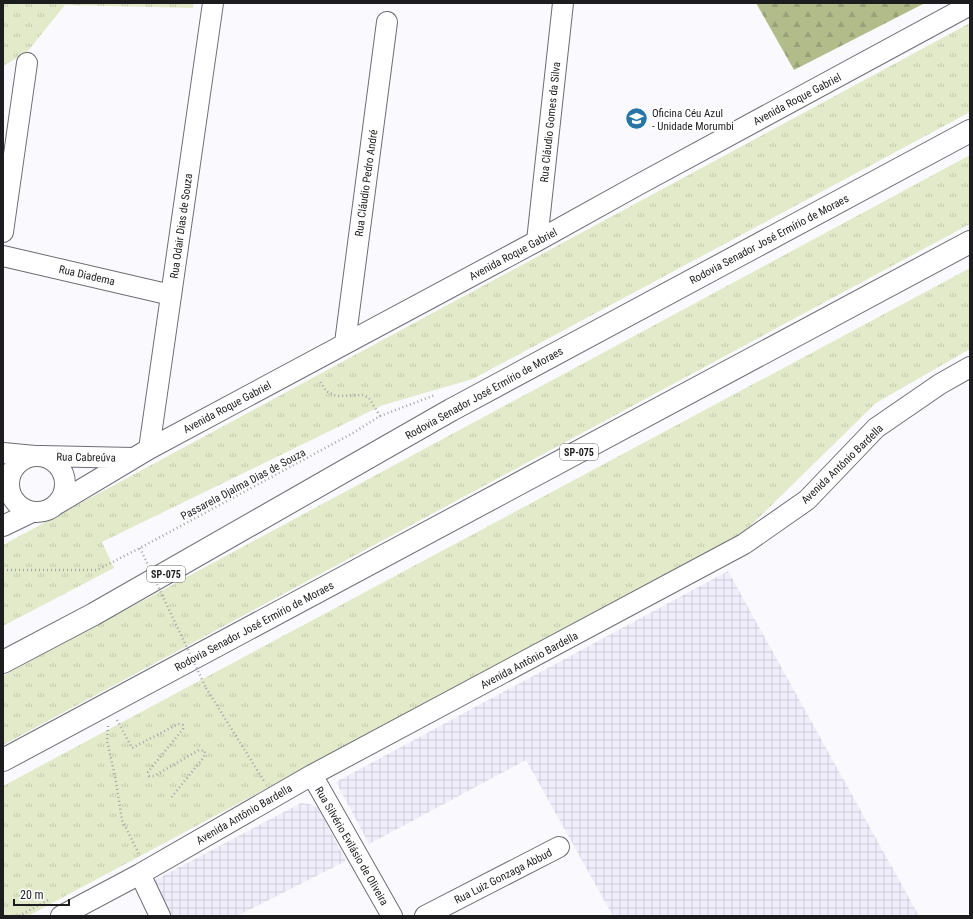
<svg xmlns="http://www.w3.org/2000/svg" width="973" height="919" font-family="'Roboto Condensed',sans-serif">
<defs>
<pattern id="industrial-grid" width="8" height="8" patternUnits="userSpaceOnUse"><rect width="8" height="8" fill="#f1eefc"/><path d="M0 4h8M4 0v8" fill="none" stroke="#ceccd8"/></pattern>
<pattern id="grass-tufts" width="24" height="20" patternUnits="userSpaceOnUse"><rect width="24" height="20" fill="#e3eaca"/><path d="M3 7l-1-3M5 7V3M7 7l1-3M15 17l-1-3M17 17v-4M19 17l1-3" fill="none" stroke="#c2c8ad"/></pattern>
<pattern id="forest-firs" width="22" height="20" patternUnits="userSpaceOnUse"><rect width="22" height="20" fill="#b2bc8b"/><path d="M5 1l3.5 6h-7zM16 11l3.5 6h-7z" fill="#99a178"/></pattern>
</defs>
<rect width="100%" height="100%" fill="#fafafe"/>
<!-- industrial -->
<path fill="url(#industrial-grid)" d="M 728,571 L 919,916 L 613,916 L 526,760 L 369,844 L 336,782 Z
M 301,803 L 310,804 L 318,808 L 346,861 L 237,916 L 169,916 L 153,883 L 157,879 Z"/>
<!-- grass -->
<path fill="url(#grass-tufts)" d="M 3,3 L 194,3 L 193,8 L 65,5 L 27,52 L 3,66 Z
M 970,23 L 970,112 L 473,379 L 383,405 L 102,542 L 114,568 L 3,626 L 3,545 Z
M 970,155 L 970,224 L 3,745 L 3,676 Z
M 970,268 L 970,349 L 876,403 L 742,534 L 28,916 L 3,916 L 3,786 Z"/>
<!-- forest -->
<path fill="url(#forest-firs)" d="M 756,3 L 925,3 L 794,70 Z"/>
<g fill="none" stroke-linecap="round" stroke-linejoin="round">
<defs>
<path id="street" d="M 3,232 L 27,63
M 537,241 L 563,3
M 3,256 L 171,295
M 345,343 L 387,22
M 149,449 L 213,3
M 3,453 L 35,456
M9 484a28 28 0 1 1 56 0a28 28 0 1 1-56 0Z
M 41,456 L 133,458
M 57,504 L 149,449 L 537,241 L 636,186 L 970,5
M 3,526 L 32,512
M 312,775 L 392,916
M 140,874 L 160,916
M 61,916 L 140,874 L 312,775 L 744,544 L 807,500 L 876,428 L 940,384 L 970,367
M 425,916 L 559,847"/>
<path id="highway" d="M 3,662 L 94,614 L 451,410 L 970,131
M 3,760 L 970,242"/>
</defs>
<!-- street casing -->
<use href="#street" stroke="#6d6d76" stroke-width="22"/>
<!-- highway casing -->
<use href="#highway" stroke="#6d6d76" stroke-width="24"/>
<!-- path -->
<path stroke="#a4a4a7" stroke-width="2.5" stroke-dasharray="1 3" stroke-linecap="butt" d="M 380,416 L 435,395
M 3,570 L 97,570 L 140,548 L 353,433 L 380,416 L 369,398 L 364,395 L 336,396 L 326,391 L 319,380
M 206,688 L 264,781
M 117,720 L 132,748 L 178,724 L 183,725 L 183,729 L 148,772 L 149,776 L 154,776 L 199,750 L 205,751 L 204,757 L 170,799
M 108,726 L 107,741 L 115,776 L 122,820 L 139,854
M 19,916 L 50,899"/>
<!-- street -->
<use href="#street" stroke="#fff" stroke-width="20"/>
<!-- highway -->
<use href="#highway" stroke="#fff" stroke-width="22"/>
<!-- path-bridge -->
<path stroke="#a4a4a7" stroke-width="2.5" stroke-dasharray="1 3" stroke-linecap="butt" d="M 140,548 L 206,688"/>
</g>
<!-- icons -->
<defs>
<symbol id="school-disc" viewBox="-11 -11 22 22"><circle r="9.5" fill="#2775a7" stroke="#fff"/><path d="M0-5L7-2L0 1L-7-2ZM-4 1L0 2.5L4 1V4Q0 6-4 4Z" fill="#fff"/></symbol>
</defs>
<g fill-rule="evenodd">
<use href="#school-disc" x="624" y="106" width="25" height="25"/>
</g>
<g text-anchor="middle" stroke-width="3.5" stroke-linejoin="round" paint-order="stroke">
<!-- shield labels -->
<g fill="#fff" stroke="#616163" stroke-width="1">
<rect x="560" y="444" width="38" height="16" rx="3"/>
<rect x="147" y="566" width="38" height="16" rx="3"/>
</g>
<g font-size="10" font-weight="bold" fill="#1d1d20">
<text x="579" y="456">SP-075</text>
<text x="166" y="578">SP-075</text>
</g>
<!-- street labels -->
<g font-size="11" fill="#1d1d20" stroke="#fff">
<text transform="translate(797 99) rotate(-28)" y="4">Avenida Roque Gabriel</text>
<text transform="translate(550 122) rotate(-84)" y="4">Rua Cláudio Gomes da Silva</text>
<text transform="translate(366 183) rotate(-82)" y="4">Rua Cláudio Pedro André</text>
<text transform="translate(181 226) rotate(-82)" y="4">Rua Odair Dias de Souza</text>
<text transform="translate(769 239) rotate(-28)" y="4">Rodovia Senador José Ermírio de Moraes</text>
<text transform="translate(513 254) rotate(-28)" y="4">Avenida Roque Gabriel</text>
<text transform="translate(87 275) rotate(13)" y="4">Rua Diadema</text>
<text transform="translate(484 393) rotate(-29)" y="4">Rodovia Senador José Ermírio de Moraes</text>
<text transform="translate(227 407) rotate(-28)" y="4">Avenida Roque Gabriel</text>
<text transform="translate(86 457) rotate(1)" y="4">Rua Cabreúva</text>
<text transform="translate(842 464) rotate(-44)" y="4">Avenida Antônio Bardella</text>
<text transform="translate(243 484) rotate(-28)" y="4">Passarela Djalma Dias de Souza</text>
<text transform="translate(254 626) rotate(-28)" y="4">Rodovia Senador José Ermírio de Moraes</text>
<text transform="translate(529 660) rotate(-28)" y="4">Avenida Antônio Bardella</text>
<text transform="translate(244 814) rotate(-30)" y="4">Avenida Antônio Bardella</text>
<text transform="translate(352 846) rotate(60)" y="4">Rua Silvério Evilásio de Oliveira</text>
<text transform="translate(503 876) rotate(-27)" y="4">Rua Luiz Gonzaga Abbud</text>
</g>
<!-- poi labels -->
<g font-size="11" fill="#1d1d20" stroke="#fff" text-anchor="start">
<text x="652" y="117">Oficina Céu Azul<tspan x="652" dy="13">- Unidade Morumbi</tspan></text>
</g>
</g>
<!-- border -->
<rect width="973" height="919" fill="none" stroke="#1d1d20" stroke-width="8"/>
<!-- scale -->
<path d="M14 899v6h55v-6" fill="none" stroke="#1d1d20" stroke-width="2"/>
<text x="20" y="899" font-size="12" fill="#1d1d20" stroke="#ffffff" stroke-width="3" paint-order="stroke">20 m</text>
</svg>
